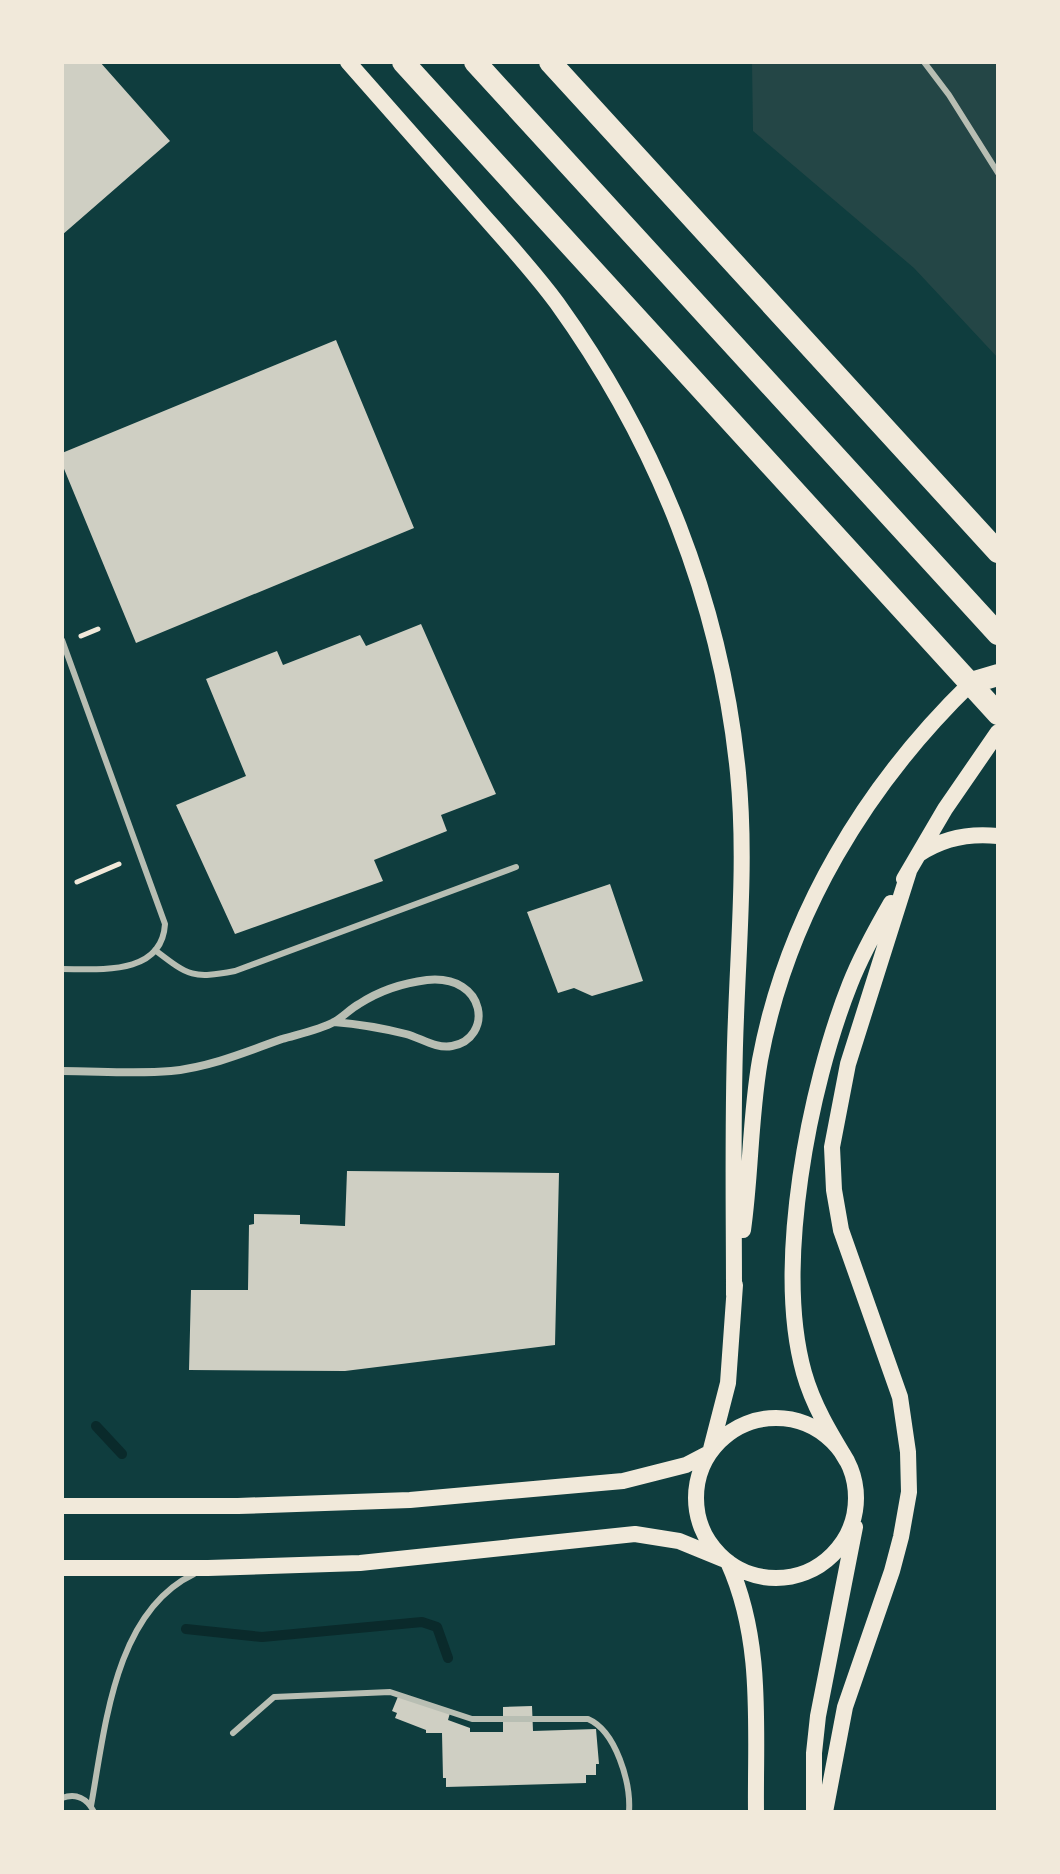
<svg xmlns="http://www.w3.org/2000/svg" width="1060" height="1874" font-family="Montserrat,sans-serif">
<rect width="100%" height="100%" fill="#0f3d3e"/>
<!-- green -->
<path fill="#244646" d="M 752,62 L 998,62 L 998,358 L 914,268 L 753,131 Z"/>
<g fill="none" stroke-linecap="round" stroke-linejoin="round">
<!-- stream -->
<path stroke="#0a2a2b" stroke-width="10" d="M 96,1426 L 122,1454
M 186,1629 L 262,1637 L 422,1622 L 437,1627 L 448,1658"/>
</g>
<!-- building -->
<path fill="#cfcfc3" d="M 62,62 L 100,62 L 170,141 L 62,235 Z
M 336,340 L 414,528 L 136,643 L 62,464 L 62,453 Z
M 421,624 L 496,794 L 441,815 L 447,831 L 374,860 L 383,881 L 235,934 L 176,805 L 246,776 L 206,679 L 277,651 L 283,665 L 360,635 L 366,646 Z
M 610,884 L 643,981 L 592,996 L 574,988 L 558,993 L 527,912 Z
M 347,1171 L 559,1173 L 555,1345 L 345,1371 L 189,1370 L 191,1290 L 248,1290 L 249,1225 L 254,1224 L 254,1214 L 300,1215 L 300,1224 L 345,1226 Z
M 399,1694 L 450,1713 L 448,1720 L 470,1728 L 470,1732 L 503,1732 L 503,1707 L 532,1706 L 533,1731 L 596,1729 L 599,1764 L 596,1764 L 596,1775 L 586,1775 L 586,1783 L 446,1787 L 446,1778 L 443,1778 L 442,1733 L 426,1733 L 426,1730 L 395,1718 L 397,1713 L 392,1711 Z"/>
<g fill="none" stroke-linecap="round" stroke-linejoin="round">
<!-- path -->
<path stroke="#f1e9da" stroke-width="5" d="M 81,636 L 98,629
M 77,882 L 119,864"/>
<!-- service -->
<path stroke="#b8beb3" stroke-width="6" d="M 924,62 L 949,95 L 998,173
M 62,640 L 165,924 C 162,976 99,969 62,969
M 155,950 C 189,976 192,979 235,971 L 516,867
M 233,1733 L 274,1697 L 390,1692 L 472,1719 L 588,1719 C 616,1731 631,1783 629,1812
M 62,1798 C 76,1793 87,1798 94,1812
M 91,1806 C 105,1729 114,1612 194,1574"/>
<!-- minor -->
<path stroke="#b8beb3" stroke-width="8" d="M 62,1071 C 98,1071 135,1074 171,1071 C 210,1067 246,1052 282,1039 C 299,1034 319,1030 334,1022 C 343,1017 350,1009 359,1004 C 379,991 403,983 427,980 C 488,974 493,1039 452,1046 C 436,1049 421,1038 406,1034 C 382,1028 358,1024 334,1022"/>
<!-- secondary -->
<path stroke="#f1e9da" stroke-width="16" d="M 348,62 C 390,110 432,157 474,205 C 502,237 532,269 557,303 C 657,442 721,602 738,773 C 746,854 739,935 736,1017 C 732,1109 734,1202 734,1295
M 919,854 C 943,838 970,833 998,836
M 904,879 L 945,809 L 998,732
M 743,1230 C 751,1174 750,1117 760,1060 C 787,915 866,785 971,683
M696 1498a80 80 0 1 1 160 0a80 80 0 1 1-160 0Z
M 711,1449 L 728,1383 L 735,1285
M 847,1461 C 830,1433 813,1405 804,1373 C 774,1266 809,1087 850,984 C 861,956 876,929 891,903
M 62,1506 L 238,1506 L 410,1500 L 623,1481 L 686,1465 L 709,1453
M 728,1562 C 764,1641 755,1728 756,1812
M 62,1568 L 208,1568 L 360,1563 L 635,1534 L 679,1541 L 723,1559
M 814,1812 L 814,1753 L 818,1716 L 855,1527
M 825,1812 L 845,1707 L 892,1571 L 901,1537 L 909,1492 L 908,1452 L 900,1397 L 841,1230 L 834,1190 L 832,1147 L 848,1064 L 909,871"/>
<!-- trunk -->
<path stroke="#f1e9da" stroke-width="22" d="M 403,62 L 998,714
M 475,62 L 998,634
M 550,62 L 998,552
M 971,683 L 998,675"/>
</g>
<!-- border -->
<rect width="1060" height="1874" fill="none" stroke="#f1e9da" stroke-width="128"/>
</svg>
